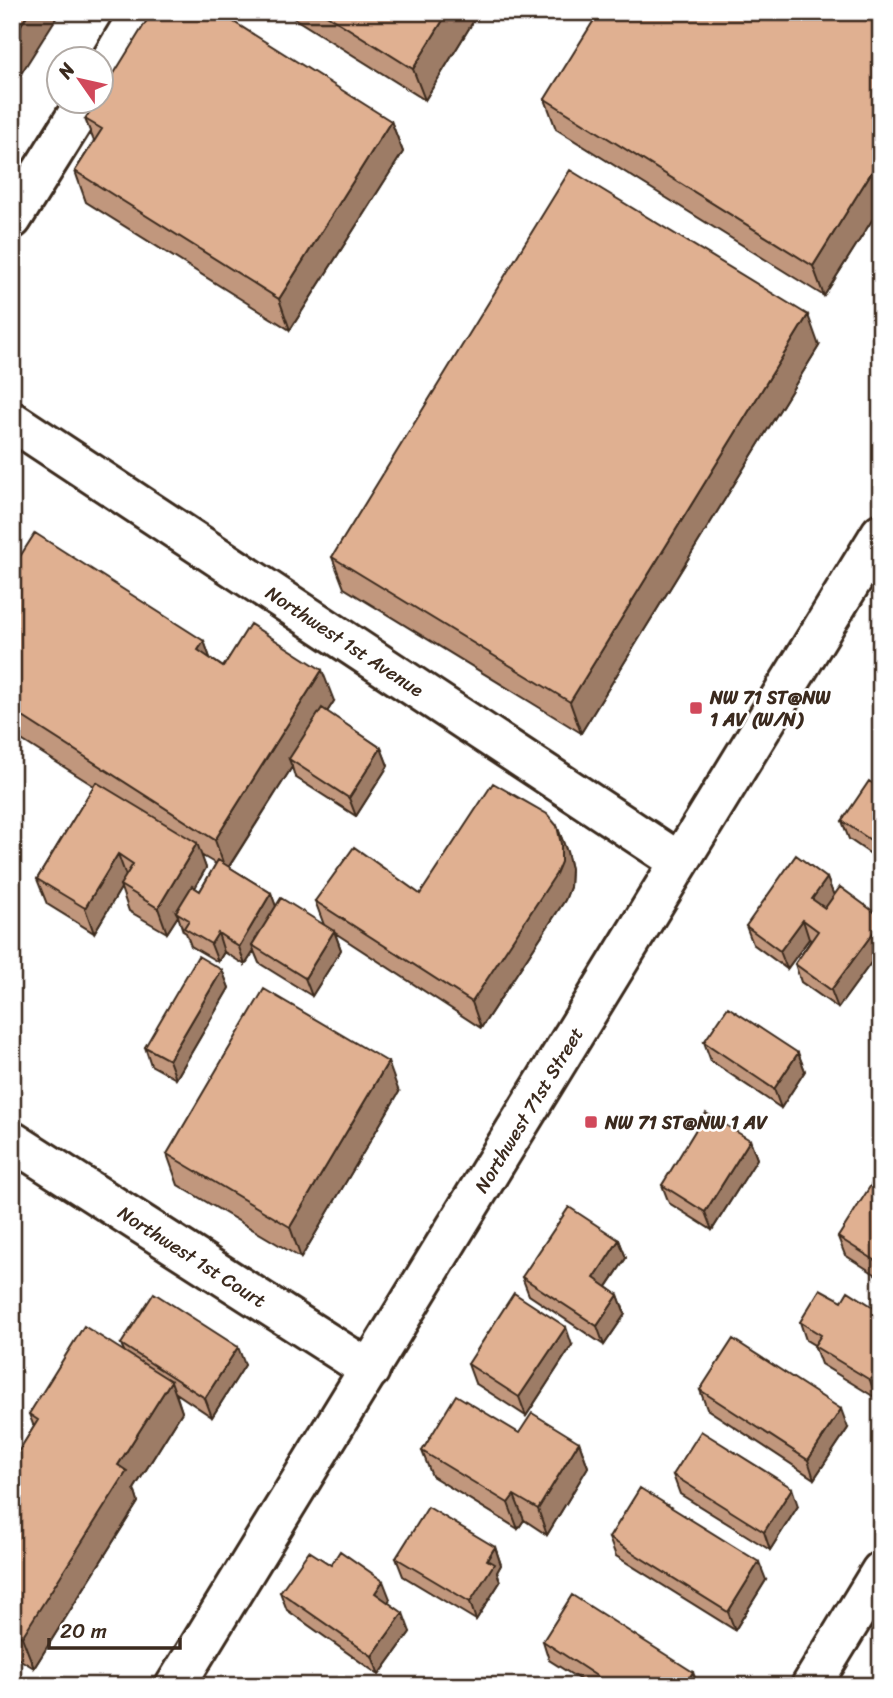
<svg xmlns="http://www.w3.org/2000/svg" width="893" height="1698" font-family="Sriracha,sans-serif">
<rect width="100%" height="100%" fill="#fff"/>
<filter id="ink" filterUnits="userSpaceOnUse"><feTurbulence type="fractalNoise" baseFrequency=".0143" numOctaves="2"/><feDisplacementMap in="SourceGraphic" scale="14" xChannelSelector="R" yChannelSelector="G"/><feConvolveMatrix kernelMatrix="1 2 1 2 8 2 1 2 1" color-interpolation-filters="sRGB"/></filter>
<g filter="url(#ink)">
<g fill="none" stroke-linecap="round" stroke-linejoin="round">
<defs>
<g id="street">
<path d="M 102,75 L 140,12"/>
<path d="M 12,219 L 85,102"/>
<path id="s1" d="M 12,421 L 678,861"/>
<path id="s2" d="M 12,1141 L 370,1370"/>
<path d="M 811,1686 L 881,1571"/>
</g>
<g id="secondary">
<path id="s3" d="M 175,1686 C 412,1303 645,917 881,533"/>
</g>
</defs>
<!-- street casing -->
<use href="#street" stroke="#3b2a1e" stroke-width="44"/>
<!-- secondary casing -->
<use href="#secondary" stroke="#3b2a1e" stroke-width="44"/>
<!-- street -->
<use href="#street" stroke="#fff" stroke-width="38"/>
<!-- secondary -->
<use href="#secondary" stroke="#fff" stroke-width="38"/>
</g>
<!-- wall -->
<path fill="#c1977d" stroke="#3b2a1e" stroke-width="2" fill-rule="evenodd" d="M 284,12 L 479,12 L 425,100 Z
M 881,12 L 881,206 L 824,296 L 556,129 L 545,99 L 756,14 Z
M 85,119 L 391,121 L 403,152 L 290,330 L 86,202 L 75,171 L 94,141 Z
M 819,346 L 581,733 L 344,588 L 332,557 Z
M 12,569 L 204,641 L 210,658 L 223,667 L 334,701 L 327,712 L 381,748 L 388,766 L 356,816 L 295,777 L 292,767 L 229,867 L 271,893 L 276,907 L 324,925 L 315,901 L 420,894 L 557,826 L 567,852 L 571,869 L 570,887 L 565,900 L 481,1028 L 335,933 L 341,950 L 312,996 L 259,963 L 254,951 L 245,965 L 224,952 L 218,962 L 191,946 L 186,933 L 183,931 L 178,916 L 167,933 L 129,911 L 121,888 L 94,933 L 47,904 L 37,879 L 94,786 L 12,734 ZM 201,855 L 216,864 L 200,891 L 195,888 L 206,868 Z
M 881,789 L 881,861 L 849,839 L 842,821 Z
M 827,878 L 834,896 L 881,917 L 881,949 L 838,1008 L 801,982 L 795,964 L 811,940 L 809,939 L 787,969 L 753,944 L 746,926 Z
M 222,970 L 229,988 L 176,1079 L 151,1065 L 145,1047 Z
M 704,1042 L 798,1053 L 805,1071 L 781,1108 L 711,1061 Z
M 399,1092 L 301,1258 L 178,1185 L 167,1154 Z
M 750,1140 L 757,1159 L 712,1230 L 669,1203 L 662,1185 Z
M 881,1191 L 881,1278 L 845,1255 L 838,1237 Z
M 619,1240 L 626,1258 L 607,1287 L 618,1295 L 625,1314 L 604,1345 L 529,1295 L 522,1277 Z
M 842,1301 L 881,1312 L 881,1391 L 876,1398 L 821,1364 L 814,1345 L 806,1340 L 800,1322 Z
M 121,1344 L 245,1365 L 212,1417 L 176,1393 L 182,1412 L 134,1489 L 138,1502 L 34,1668 L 12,1655 L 12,1462 L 34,1427 L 29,1414 L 124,1351 Z
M 572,1345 L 526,1416 L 475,1383 L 468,1364 Z
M 700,1390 L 848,1428 L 814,1479 L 707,1409 Z
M 519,1433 L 579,1442 L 588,1467 L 547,1535 L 524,1520 L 518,1529 L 432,1476 L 422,1451 Z
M 673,1475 L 798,1506 L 770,1550 L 680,1494 Z
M 609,1538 L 766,1580 L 735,1630 L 616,1556 Z
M 495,1547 L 501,1565 L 497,1572 L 500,1582 L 476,1620 L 403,1576 L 396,1558 Z
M 331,1565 L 390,1599 L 388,1602 L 410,1632 L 379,1675 L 287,1610 L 280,1592 Z
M 543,1641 L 698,1686 L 590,1686 L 549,1660 Z"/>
<!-- shaded-wall -->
<path fill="#9d7b66" stroke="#3b2a1e" stroke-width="2" d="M 29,12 L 60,12 L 12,88 L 12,39 Z
M 448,12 L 479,12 L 425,100 L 413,69 Z
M 391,121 L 403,152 L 290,330 L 279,299 Z
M 881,157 L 881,206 L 824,296 L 813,266 Z
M 808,315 L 819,346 L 581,733 L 570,702 Z
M 204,641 L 215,672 L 198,650 Z
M 322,670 L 334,701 L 295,762 L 289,759 L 292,767 L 226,871 L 215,840 Z
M 381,748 L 388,766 L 356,816 L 349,798 Z
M 557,826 L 567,852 L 571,869 L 570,887 L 565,900 L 481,1028 L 472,1002 Z
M 197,843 L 206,868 L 179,914 L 176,912 L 178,916 L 167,933 L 158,908 Z
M 118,854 L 127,879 L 120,885 L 121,888 L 94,933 L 85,908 Z
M 827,878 L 834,896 L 819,917 L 812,899 Z
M 271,893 L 278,912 L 252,945 L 254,951 L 245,965 L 239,947 Z
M 803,920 L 809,939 L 787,969 L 780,951 Z
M 881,922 L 881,949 L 838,1008 L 831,990 Z
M 334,931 L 341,950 L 312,996 L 305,978 Z
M 218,933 L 224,952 L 218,962 L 211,944 Z
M 222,970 L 229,988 L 176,1079 L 169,1060 Z
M 798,1053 L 805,1071 L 781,1108 L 774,1089 Z
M 388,1062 L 399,1092 L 301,1258 L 290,1227 Z
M 750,1140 L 757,1159 L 712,1230 L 705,1212 Z
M 619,1240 L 626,1258 L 600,1297 L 594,1278 Z
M 618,1295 L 625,1314 L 604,1345 L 597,1326 Z
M 566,1327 L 572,1345 L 526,1416 L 519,1397 Z
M 238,1347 L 245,1365 L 212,1417 L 205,1398 Z
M 881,1362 L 881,1391 L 876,1398 L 870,1380 Z
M 171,1381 L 182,1412 L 134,1489 L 138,1502 L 34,1668 L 22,1637 L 118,1465 Z
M 841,1409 L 848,1428 L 814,1479 L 808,1460 Z
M 579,1442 L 588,1467 L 547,1535 L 538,1509 Z
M 792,1488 L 798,1506 L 770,1550 L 764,1532 Z
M 514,1495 L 524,1520 L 518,1529 L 508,1503 Z
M 495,1547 L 501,1565 L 497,1572 L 500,1582 L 476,1620 L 470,1602 L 487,1560 Z
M 759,1562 L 766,1580 L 735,1630 L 728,1612 Z
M 383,1581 L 390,1599 L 382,1612 L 375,1593 Z
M 403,1613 L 410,1632 L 379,1675 L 372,1656 Z
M 12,1656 L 18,1672 L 12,1681 Z
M 693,1672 L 698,1686 L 684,1686 Z"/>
<!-- building -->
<path fill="#e0b091" stroke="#3b2a1e" stroke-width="2" d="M 12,12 L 29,12 L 12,39 Z
M 152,12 L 218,12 L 391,121 L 279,299 L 75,171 L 102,129 L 85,119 L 96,102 L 102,102 L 102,93 Z
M 322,12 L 448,12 L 413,69 Z
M 599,12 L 754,12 L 756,14 L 757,12 L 881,12 L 881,157 L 813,266 L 545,99 Z
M 570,170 L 808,315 L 570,702 L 332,557 Z
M 35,533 L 204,641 L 198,650 L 223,667 L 250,624 L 322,670 L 215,840 L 12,710 L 12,569 Z
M 322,708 L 381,748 L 349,798 L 289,759 Z
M 869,781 L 881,789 L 881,847 L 842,821 Z
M 96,782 L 197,843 L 158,908 L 120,885 L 133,864 L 118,854 L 85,908 L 37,879 Z
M 493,783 L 547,814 L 557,826 L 561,844 L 561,862 L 556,874 L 472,1002 L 315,901 L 354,847 L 420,894 Z
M 796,855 L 827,878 L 812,899 L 825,908 L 840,887 L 881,917 L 881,922 L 831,990 L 795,964 L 818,931 L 803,920 L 780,951 L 746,926 Z
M 218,860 L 271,893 L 239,947 L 218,933 L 211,944 L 184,928 L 189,920 L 176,912 L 192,886 L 200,891 Z
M 281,898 L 334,931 L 305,978 L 252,945 Z
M 198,956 L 222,970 L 169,1060 L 145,1047 Z
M 264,989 L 388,1062 L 290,1227 L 167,1154 Z
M 728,1007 L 798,1053 L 774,1089 L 704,1042 Z
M 706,1113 L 750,1140 L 705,1212 L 662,1185 Z
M 871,1185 L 881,1191 L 881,1264 L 838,1237 Z
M 569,1207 L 619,1240 L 594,1278 L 618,1295 L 597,1326 L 522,1277 Z
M 820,1289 L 842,1301 L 848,1291 L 881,1312 L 881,1362 L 870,1380 L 814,1346 L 821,1335 L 800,1322 Z
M 154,1293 L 238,1347 L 205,1398 L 121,1344 Z
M 514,1293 L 566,1327 L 519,1397 L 468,1364 Z
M 84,1326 L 171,1381 L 118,1465 L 127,1471 L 22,1637 L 12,1631 L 12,1462 L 38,1420 L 29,1414 Z
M 733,1339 L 841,1409 L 808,1460 L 700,1390 Z
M 456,1395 L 519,1433 L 532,1413 L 579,1442 L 538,1509 L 514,1495 L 508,1503 L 422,1451 Z
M 701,1431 L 792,1488 L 764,1532 L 673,1475 Z
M 640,1488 L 759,1562 L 728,1612 L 609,1538 Z
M 428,1507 L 495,1547 L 487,1560 L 494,1564 L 470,1602 L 396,1558 Z
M 309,1551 L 331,1565 L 340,1551 L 383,1581 L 375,1593 L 403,1613 L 372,1656 L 280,1592 Z
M 572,1595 L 693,1672 L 684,1686 L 612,1686 L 543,1641 Z"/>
</g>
<!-- markers -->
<g fill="#d1495b" stroke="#fff" stroke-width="2.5">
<rect x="689" y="701" width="14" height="14" rx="3.5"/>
<rect x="584" y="1115" width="14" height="14" rx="3.5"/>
</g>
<g text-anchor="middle" stroke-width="5" stroke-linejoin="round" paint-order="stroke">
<!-- street labels -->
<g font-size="19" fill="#3b2a1e" stroke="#fff">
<text dy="7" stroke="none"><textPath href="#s1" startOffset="399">Northwest 1st Avenue</textPath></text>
<text dy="7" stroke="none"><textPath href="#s3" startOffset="676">Northwest 71st Street</textPath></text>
<text dy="7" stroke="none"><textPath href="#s2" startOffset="214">Northwest 1st Court</textPath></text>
</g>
<!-- poi labels -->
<g font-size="19" font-weight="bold" fill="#3b2a1e" stroke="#fff" text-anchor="start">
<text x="710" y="704">NW 71 ST@NW<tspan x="710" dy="22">1 AV (W/N)</tspan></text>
<text x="605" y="1129">NW 71 ST@NW 1 AV</text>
</g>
</g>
<!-- margin -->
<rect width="893" height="1698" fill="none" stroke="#fff" stroke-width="42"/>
<rect x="21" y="21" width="851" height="1656" fill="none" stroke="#3b2a1e" stroke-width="2.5" filter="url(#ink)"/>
<!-- north arrow -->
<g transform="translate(80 80) rotate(304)"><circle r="33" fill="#ffffff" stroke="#b1aaa5" stroke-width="2"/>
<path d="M0-5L12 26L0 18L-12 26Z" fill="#d1495b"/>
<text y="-10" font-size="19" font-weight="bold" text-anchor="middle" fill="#3b2a1e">N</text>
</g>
<!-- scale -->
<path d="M49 1638v10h131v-10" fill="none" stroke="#3b2a1e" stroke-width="3.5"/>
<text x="60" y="1638" font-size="21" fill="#3b2a1e" stroke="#ffffff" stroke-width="5" paint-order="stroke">20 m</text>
</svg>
